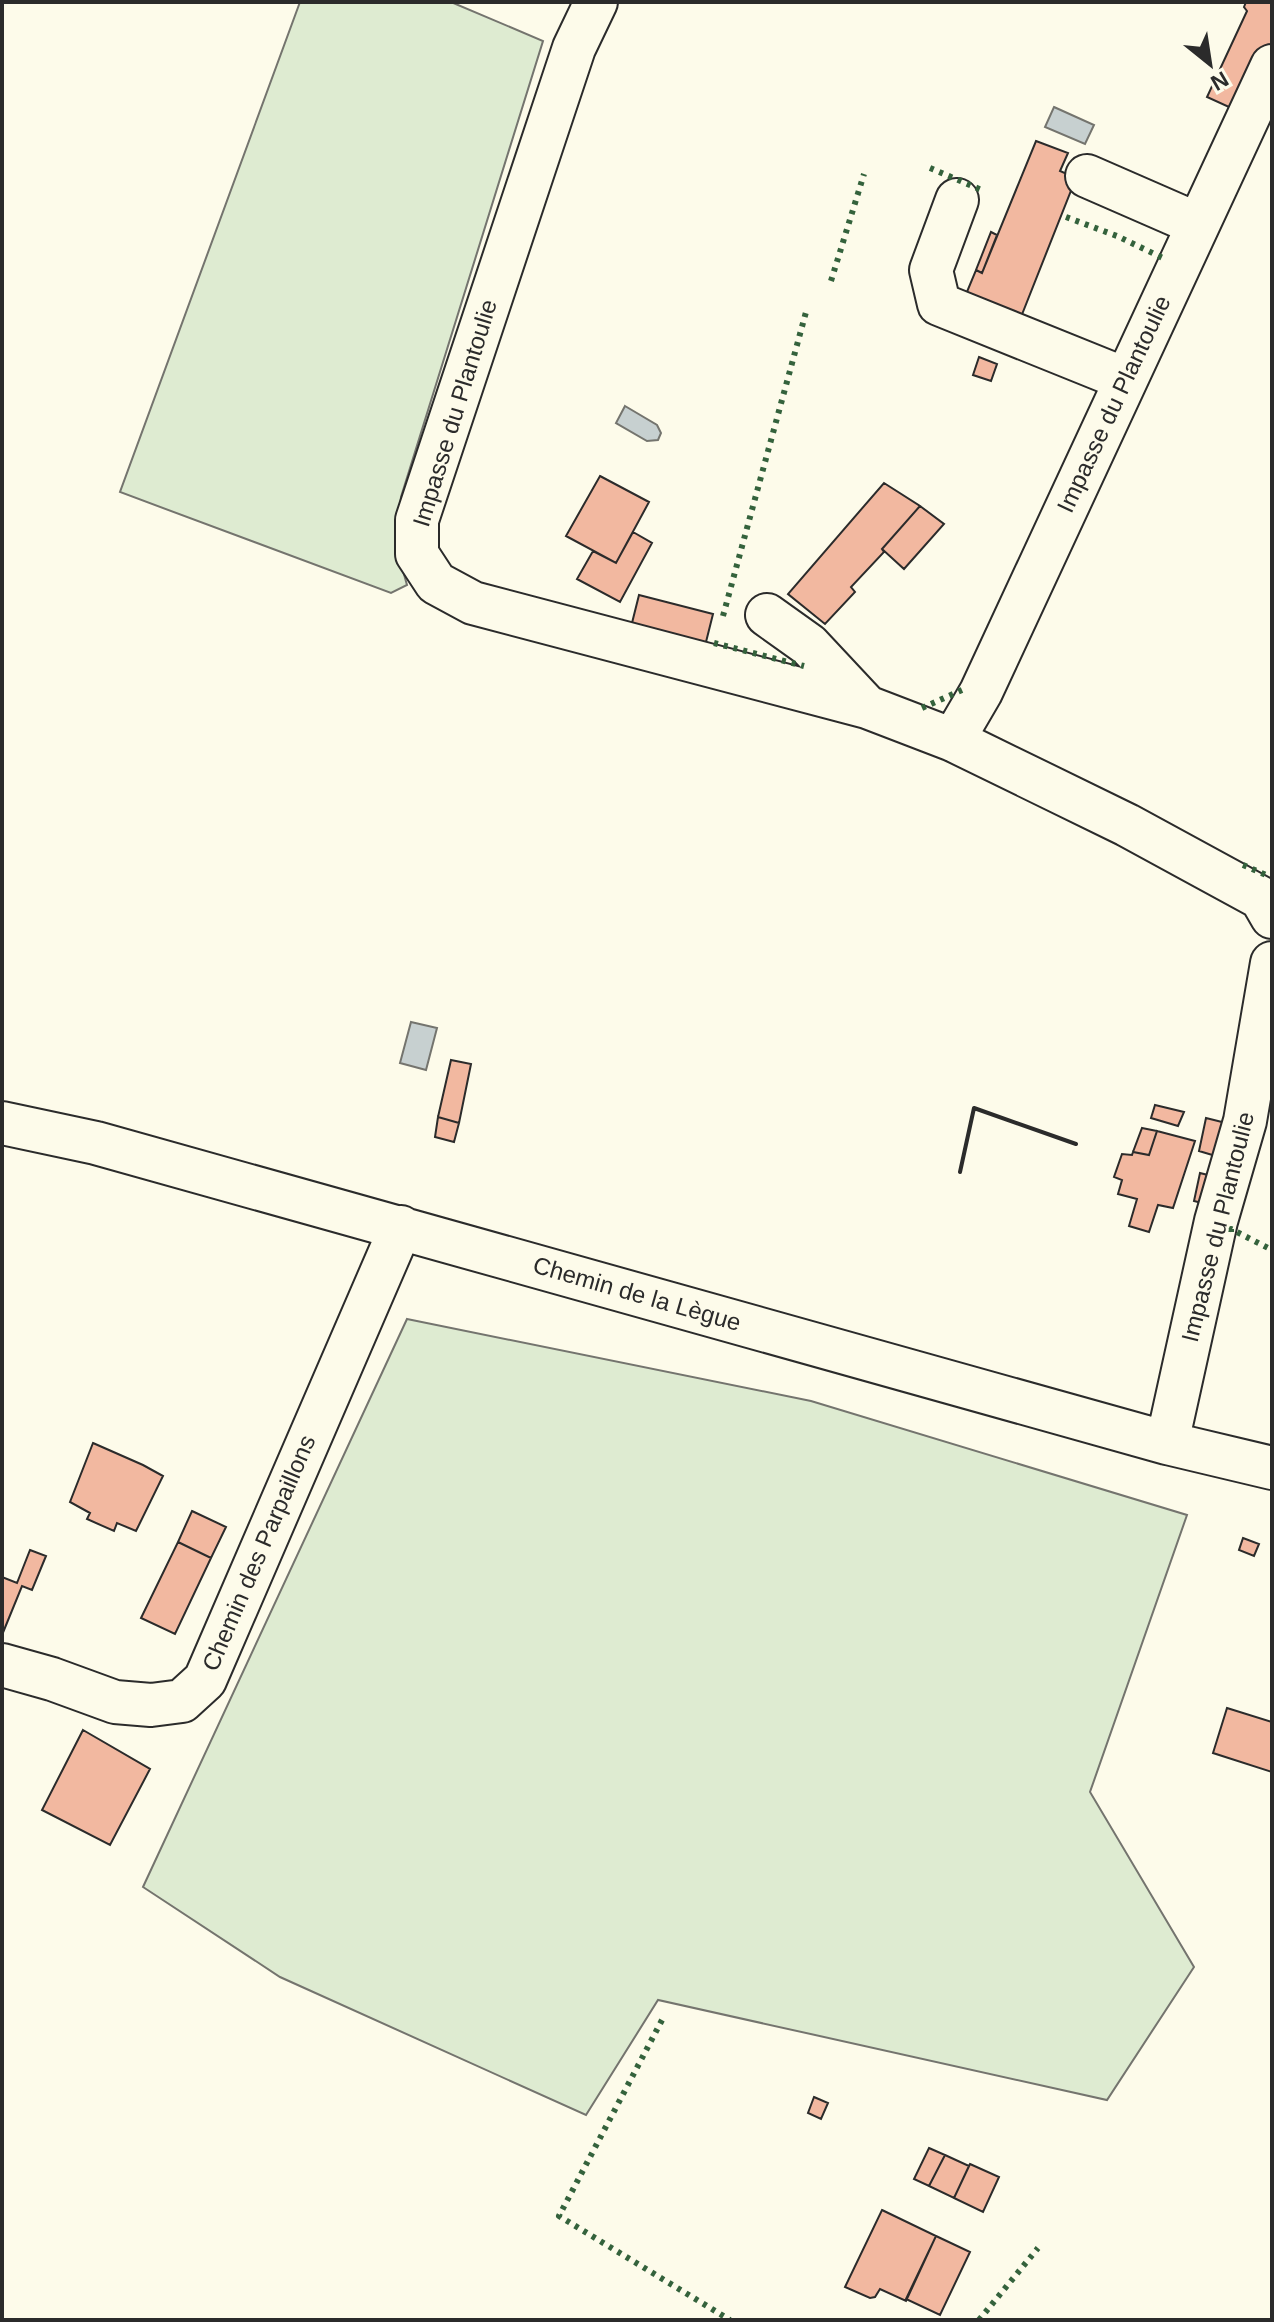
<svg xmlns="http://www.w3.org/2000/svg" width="1274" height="2322" font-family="Helvetica,sans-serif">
<rect width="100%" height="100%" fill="#fdfbea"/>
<!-- green -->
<path fill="#deebd1" stroke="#74746e" stroke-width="2" d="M 300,2 L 451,2 L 543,41 L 401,497 L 396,546 L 407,585 L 391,593 L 120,492 Z
M 407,1319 L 811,1401 L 1187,1515 L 1090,1792 L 1194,1967 L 1107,2100 L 658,2000 L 586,2115 L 280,1977 L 143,1887 Z"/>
<!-- water -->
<path fill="#c7d0d0" stroke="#74746e" stroke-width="2" d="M 1054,107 L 1094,125 L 1085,144 L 1045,127 Z
M 625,406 L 657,425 L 661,433 L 658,440 L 647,441 L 616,423 Z
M 411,1022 L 437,1028 L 426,1070 L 400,1063 Z"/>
<!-- building -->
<path fill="#f2b8a0" stroke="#2b2b2b" stroke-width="2" d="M 1246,2 L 1272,2 L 1272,50 L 1242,113 L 1207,97 L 1247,11 L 1244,7 Z
M 1036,141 L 1068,153 L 1060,171 L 1076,178 L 1019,322 L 964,299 L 976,270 L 982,273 Z
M 991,232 L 997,235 L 982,273 L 976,270 Z
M 979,357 L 997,364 L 991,381 L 973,375 Z
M 600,476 L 649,502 L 616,563 L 566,536 Z
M 884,483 L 920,506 L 882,549 L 884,552 L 851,587 L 855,592 L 825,624 L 788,594 Z
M 920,506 L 944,524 L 904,569 L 882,549 Z
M 633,532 L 652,543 L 620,602 L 577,579 L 593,551 L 616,563 Z
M 639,595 L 713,614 L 704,650 L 630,631 Z
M 451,1060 L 471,1064 L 459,1123 L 438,1117 Z
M 1155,1105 L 1184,1112 L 1178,1126 L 1151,1118 Z
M 438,1117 L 459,1123 L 454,1142 L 435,1137 Z
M 1206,1118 L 1226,1123 L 1219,1157 L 1199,1151 Z
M 1142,1128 L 1157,1131 L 1149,1155 L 1133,1152 Z
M 1157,1131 L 1195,1141 L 1173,1208 L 1158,1205 L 1149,1232 L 1129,1226 L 1137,1199 L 1118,1194 L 1122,1180 L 1114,1177 L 1122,1154 L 1132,1155 L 1133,1152 L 1149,1155 Z
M 1200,1173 L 1216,1177 L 1210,1205 L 1194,1201 Z
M 93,1443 L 143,1465 L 163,1476 L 136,1531 L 117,1523 L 114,1531 L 87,1519 L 90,1513 L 70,1502 Z
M 192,1511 L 226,1527 L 211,1558 L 178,1542 Z
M 1243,1538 L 1259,1544 L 1254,1556 L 1239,1550 Z
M 178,1542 L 211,1558 L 175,1634 L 141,1618 Z
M 30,1550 L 46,1556 L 32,1590 L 22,1586 L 2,1635 L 2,1577 L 17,1583 Z
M 1227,1708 L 1272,1722 L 1272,1772 L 1213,1753 Z
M 83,1730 L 150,1769 L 110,1845 L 42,1810 Z
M 814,2097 L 828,2103 L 821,2119 L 808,2113 Z
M 929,2148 L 945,2155 L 929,2186 L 914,2179 Z
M 945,2155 L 969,2166 L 954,2198 L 929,2186 Z
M 970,2164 L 999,2177 L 983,2212 L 954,2198 Z
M 882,2210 L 936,2236 L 906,2301 L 880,2289 L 875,2297 L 870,2298 L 845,2287 Z
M 936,2236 L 970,2252 L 940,2315 L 906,2299 Z"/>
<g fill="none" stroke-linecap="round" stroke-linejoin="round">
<defs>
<path id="minor" d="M 596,2 L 574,48 L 417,520 L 417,554 L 436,583 L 473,603 L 867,707 L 953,740 L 1127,825 L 1261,898 L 1272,917
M 1087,176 L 1197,224
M 957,200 L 931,270 L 939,304 L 1125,379
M 767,615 L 809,645 L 867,707
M 953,740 L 981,692 L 1272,66
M 2,1123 L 96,1143 L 1167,1443 L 1272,1468
M 1167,1443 L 1216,1221 L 1245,1121 L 1272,963
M 2,1665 L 52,1679 L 115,1702 L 151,1705 L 182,1701 L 205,1680 L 401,1227"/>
</defs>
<!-- minor casing -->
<use href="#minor" stroke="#2b2b2b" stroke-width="46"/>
<!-- minor -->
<use href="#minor" stroke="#fdfbea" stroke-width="42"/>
<!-- hedge -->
<path stroke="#34623c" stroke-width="6" stroke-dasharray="4 6" stroke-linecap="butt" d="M 930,168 L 984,191
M 1066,217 L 1117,236 L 1165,259
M 831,281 L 864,174
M 723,616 L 806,312
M 714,643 L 804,666
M 922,708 L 962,690
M 1243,865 L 1266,875
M 1231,1232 L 1231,1229 L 1272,1250
M 662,2020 L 559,2216 L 730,2320
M 979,2320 L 1038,2248"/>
<!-- wall -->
<path stroke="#2b2b2b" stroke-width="4" d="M 960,1172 L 974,1108 L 1076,1144"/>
</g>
<g text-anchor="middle" stroke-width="6" stroke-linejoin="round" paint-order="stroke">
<!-- street labels -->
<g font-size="24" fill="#2b2b2b" stroke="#fdfbea">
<text transform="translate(1114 404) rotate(-65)" y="8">Impasse du Plantoulie</text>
<text transform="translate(455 413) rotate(-73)" y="8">Impasse du Plantoulie</text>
<text transform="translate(1218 1227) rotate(-76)" y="8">Impasse du Plantoulie</text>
<text transform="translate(637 1294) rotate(16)" y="8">Chemin de la Lègue</text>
<text transform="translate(259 1553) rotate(-67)" y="8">Chemin des Parpaillons</text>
</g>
</g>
<!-- border -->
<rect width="1274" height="2322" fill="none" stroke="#2b2b2b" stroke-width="8"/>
<!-- north arrow -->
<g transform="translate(1210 64) rotate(150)" stroke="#fdfbea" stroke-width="6" paint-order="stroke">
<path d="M0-6L14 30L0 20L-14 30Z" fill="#2b2b2b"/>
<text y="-12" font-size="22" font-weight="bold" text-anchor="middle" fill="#2b2b2b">N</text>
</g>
</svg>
